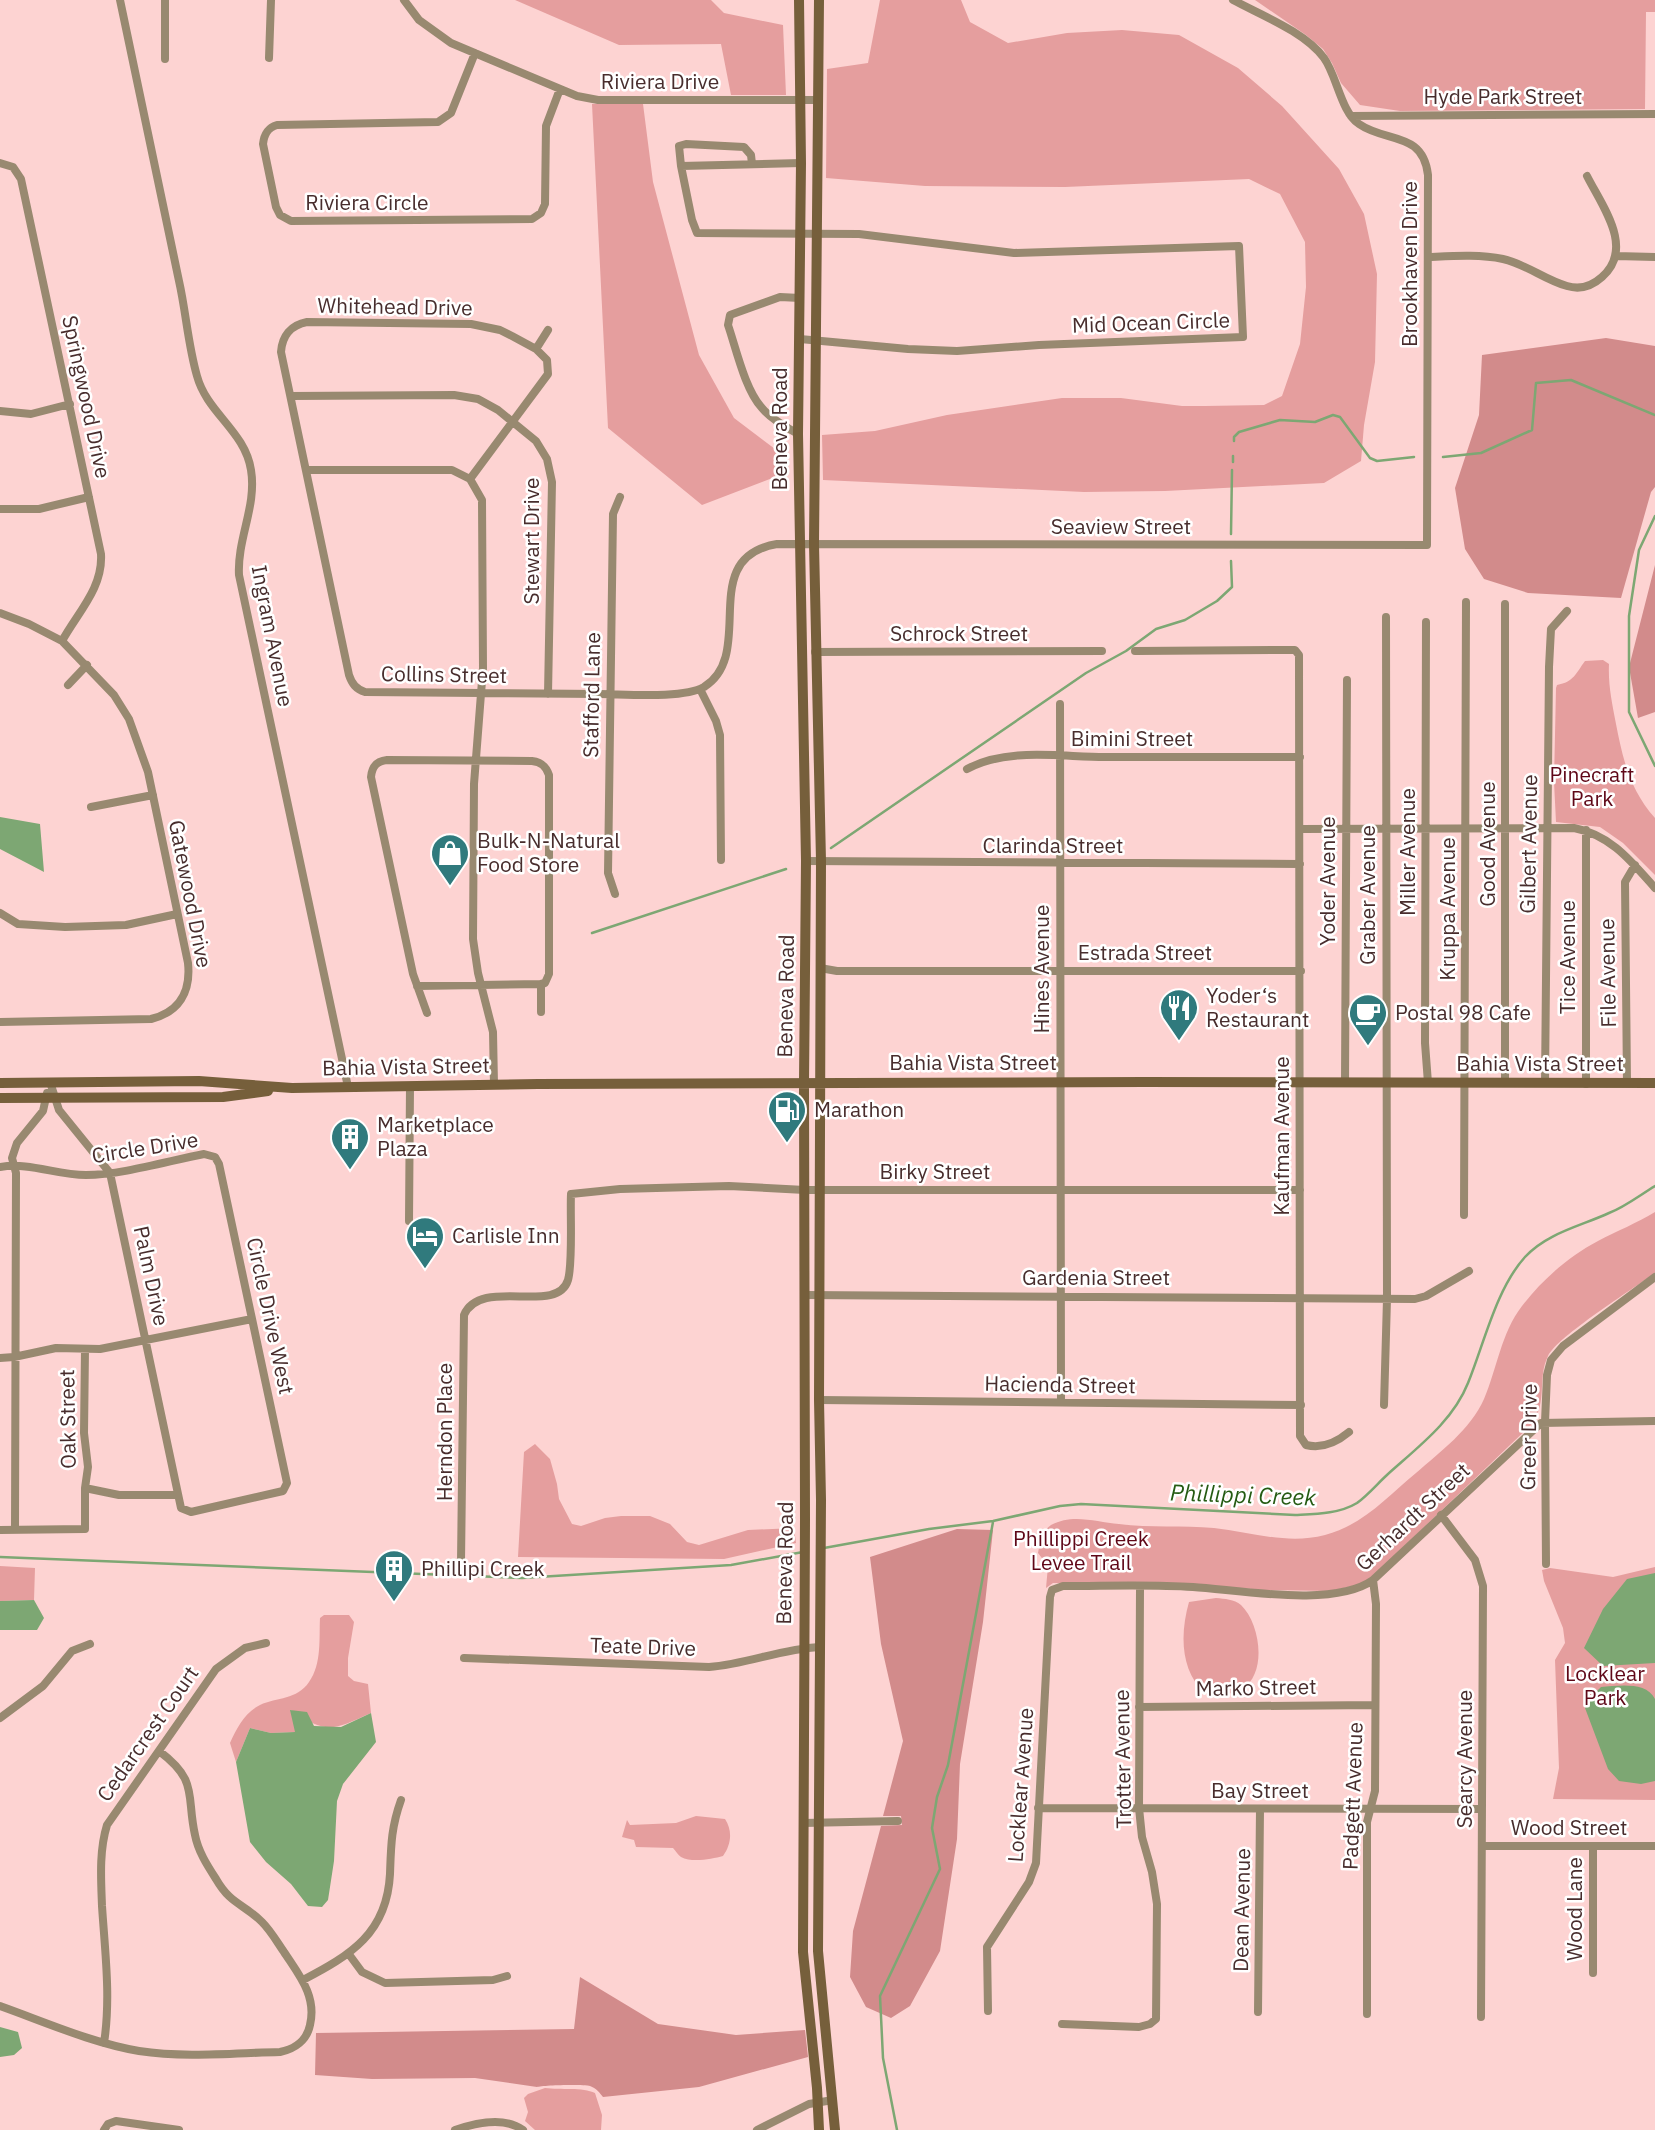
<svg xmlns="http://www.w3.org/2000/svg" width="1655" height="2130" font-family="'IBM Plex Sans',sans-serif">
<rect width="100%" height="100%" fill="#fdd3d2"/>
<!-- green -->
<path fill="#e59e9e" d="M 515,0 L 711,0 L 724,13 L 783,25 L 786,95 L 731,95 L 721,44 L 619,45 Z
M 880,0 L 961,0 L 970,22 L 1008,43 L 1067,33 L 1122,30 L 1179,35 L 1238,68 L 1282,106 L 1339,169 L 1364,214 L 1377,274 L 1375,362 L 1364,425 L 1361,461 L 1324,483 L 1165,491 L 1084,492 L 823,480 L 822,435 L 875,431 L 947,415 L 1062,398 L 1121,398 L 1182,406 L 1205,406 L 1264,405 L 1282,396 L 1300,344 L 1306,287 L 1305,242 L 1280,194 L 1249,179 L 1065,187 L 925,186 L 826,178 L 827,69 L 868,63 Z
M 1255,0 L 1655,0 L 1655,12 L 1646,12 L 1645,109 L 1400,111 L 1360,105 L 1341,83 L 1332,63 L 1323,49 L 1306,35 Z
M 592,104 L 643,104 L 653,182 L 699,355 L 734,418 L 783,455 L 783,474 L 702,505 L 608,428 Z
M 1603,660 L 1609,664 C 1608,685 1612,703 1616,724 C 1623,760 1630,790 1655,818 L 1655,875 L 1623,843 L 1600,827 L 1556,822 L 1554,782 L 1556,688 L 1557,685 C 1574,682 1576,673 1585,661 Z
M 1655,1212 L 1655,1273 C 1633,1289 1558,1336 1548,1356 C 1537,1378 1548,1401 1532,1424 L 1375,1574 L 1362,1584 L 1330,1591 L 1264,1590 L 1178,1583 L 1053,1583 L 1046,1588 L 1048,1566 L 1038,1553 C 1040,1543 1042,1531 1051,1525 C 1073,1513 1096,1522 1119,1524 C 1150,1528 1183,1525 1214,1528 C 1251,1532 1287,1545 1325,1535 C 1363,1525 1387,1497 1416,1473 C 1441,1451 1470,1430 1484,1399 C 1497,1369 1501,1333 1522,1306 C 1542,1280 1569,1256 1598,1241 C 1617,1231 1637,1223 1655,1212 Z
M 535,1444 L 550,1459 L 557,1484 L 559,1499 L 572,1524 L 581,1526 L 605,1518 L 621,1516 L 650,1516 L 670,1524 L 687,1542 L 699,1545 L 748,1530 L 794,1528 L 796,1543 L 724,1559 L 518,1557 L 524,1452 Z
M 0,1566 L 35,1568 L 34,1600 L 0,1601 Z
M 1655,1567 L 1655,1800 L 1553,1799 L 1559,1768 L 1555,1660 L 1565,1643 L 1563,1628 L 1544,1581 L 1542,1570 L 1550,1568 L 1613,1577 Z
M 1216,1598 C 1225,1599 1234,1599 1241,1605 C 1260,1623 1268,1673 1242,1689 C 1232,1696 1218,1693 1205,1694 C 1180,1670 1180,1634 1189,1602 Z
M 324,1615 L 349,1615 L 354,1622 L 348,1658 L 348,1676 L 354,1681 L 368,1684 L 371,1713 C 333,1730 327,1735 291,1710 L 296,1732 L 271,1733 L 250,1728 L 236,1762 L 230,1743 C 237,1728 244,1713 260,1705 C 277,1697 297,1700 309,1682 C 322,1664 319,1638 320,1618 Z
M 696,1816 L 725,1819 C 733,1831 731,1845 723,1856 C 712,1859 692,1863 681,1857 C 678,1855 676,1851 673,1848 L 636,1847 L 634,1840 L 622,1837 L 627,1820 L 630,1825 L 676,1823 Z
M 545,2088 C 560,2090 583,2087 595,2093 L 602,2115 L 601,2130 L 535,2130 L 525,2121 L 528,2112 L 524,2098 L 528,2094 Z"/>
<!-- forest -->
<path fill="#d28b8b" d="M 1606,338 L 1655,346 L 1655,487 L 1651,492 L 1621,598 L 1528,593 L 1484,579 L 1465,549 L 1455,488 L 1479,415 L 1482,355 Z
M 1655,565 L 1655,712 L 1638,718 L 1629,667 Z
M 957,1529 L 993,1530 L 983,1622 L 960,1764 L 957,1839 L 940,1951 L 910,2006 L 891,2018 L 866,2007 L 850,1977 L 853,1931 L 881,1826 L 902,1825 L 901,1816 L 883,1816 L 903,1741 L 881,1644 L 870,1557 Z
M 580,1977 L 658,2024 L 736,2035 L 805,2030 L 808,2057 L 699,2087 L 603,2097 C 600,2093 596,2088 590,2086 C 584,2084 542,2085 537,2087 L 475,2078 L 372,2079 L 315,2075 L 316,2033 L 574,2029 Z"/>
<!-- water -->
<path fill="#7da773" d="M 0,817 L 40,824 L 44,872 L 0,849 Z
M 1655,1573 L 1655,1663 L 1603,1666 L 1584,1648 L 1603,1609 L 1627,1579 Z
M 34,1600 L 44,1618 L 37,1630 L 0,1630 L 0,1601 Z
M 1601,1687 C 1618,1686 1646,1681 1655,1699 L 1655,1781 L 1641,1784 L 1619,1781 L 1608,1769 L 1585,1708 L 1589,1699 Z
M 290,1710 L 307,1712 L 314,1726 L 341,1727 L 371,1713 L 376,1742 L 343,1784 L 337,1801 L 334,1861 L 328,1900 L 322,1907 L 308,1906 L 291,1884 L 266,1862 L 250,1842 L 236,1762 L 250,1728 L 271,1733 L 295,1732 Z
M 0,2027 L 18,2032 L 22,2048 L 14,2055 L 0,2057 Z"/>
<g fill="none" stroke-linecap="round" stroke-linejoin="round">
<!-- stream -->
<path stroke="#7da773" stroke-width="2.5" d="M 1234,441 L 1234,437 L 1239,432 L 1280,420 L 1315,422 L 1333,415 L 1340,417 L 1370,458 L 1377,461 L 1414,457
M 1443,457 L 1481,453 L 1532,430 L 1536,383 L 1571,380 L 1655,415
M 1233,462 L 1233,456
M 1655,516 L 1639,550 L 1629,616 L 1629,712 L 1655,766
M 1231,534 L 1232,470
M 831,848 L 1086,673 L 1126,651 L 1156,629 L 1185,620 L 1217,601 L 1232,587 L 1231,561
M 592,933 L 786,869
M 824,1548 L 929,1529 L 993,1521 L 1060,1506 L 1081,1504 L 1295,1515 C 1315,1514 1339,1514 1357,1503 C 1368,1495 1378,1483 1388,1474 C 1418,1447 1453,1421 1468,1383 C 1484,1344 1496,1289 1525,1257 C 1547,1233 1581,1226 1609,1213 C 1625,1207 1640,1195 1655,1186
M 0,1557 L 522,1578 L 731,1565 L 803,1552
M 897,2130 L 883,2058 L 880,1996 L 940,1869 L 932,1828 L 937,1797 L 948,1765 L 993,1522"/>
<!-- street -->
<path stroke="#988970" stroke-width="8" d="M 120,0 C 140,94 160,188 179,281 C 186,312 188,345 197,376 C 207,413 245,431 251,470 C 257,506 237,539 239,575 L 348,1087
M 165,0 L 165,59
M 404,0 L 419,20 L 451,43 L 577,96 L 598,100 L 819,100
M 475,53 L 451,113 L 438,122 L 277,125 C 267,128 264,135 263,144 L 276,207 L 280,215 L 291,221 L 532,219 L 541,213 L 545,204 L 546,126 L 560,89
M 269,58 L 271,0
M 1351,116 L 1655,114
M 0,163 L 13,167 L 21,179 L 101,554 C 103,588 78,612 62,641
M 681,166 L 679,146 L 686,144 L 744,147 L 751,155 L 752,164
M 1616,256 L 1655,257
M 1428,257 C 1452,256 1479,254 1503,259 C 1526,264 1545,280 1567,286 C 1580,290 1592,286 1602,277 C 1635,248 1602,206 1587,176
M 800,339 L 908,349 L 957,351 L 1039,345 L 1243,337 L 1239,246 L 1014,253 L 859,234 L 697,233 L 692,220 L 681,166 L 801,163
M 536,349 L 548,330
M 291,396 L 454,395 L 478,399 L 498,410 L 536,441 L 547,459 L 552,482 L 548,694
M 0,411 L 31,414 L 70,404
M 798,434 C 786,427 771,419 762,408 C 745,390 736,348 728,325 L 730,315 L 780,297 L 800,298
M 307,470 L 452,470 L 470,479 L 482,500 L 483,668 L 474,784 L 473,939 L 478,973 L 493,1032 L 494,1085
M 470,479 L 548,374 L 547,360 L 536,349 L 512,336 L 500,330 L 471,324 L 307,322 C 291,325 282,336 281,352 L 349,675 C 352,684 356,689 365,692 C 443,693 521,694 599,694 C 624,694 683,699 704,687 C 758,653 695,558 777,544 L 1427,545 L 1428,175 C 1423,131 1386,143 1359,124 C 1341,112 1337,76 1324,58 C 1305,32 1261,15 1233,0
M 0,509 L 39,509 L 89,497
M 1505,604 L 1505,1083
M 0,613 L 29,624 L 62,641 L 114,695 L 129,719 L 148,772 L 188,963 C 191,992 179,1012 151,1019 L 0,1022
M 1426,622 L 1425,1043 L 1428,1083
M 1135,651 L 1288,650 L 1295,650 L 1299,655 L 1300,1436 L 1306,1445 C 1322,1449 1337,1442 1349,1432
M 815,652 L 1102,651
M 68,685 L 87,665
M 700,689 L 716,721 L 720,735 L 721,860
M 1060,704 L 1061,1402
M 967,769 C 1007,747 1061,757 1105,757 C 1170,757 1235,757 1300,757
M 91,807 L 153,795
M 1300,829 L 1574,828 C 1611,835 1631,861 1655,888
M 806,861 L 1300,864
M 615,894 L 608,873 L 613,514 L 620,497
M 0,913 L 18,924 L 65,927 L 126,925 L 177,914
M 820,968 L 837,971 L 1301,971
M 417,986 L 541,984
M 427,1013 L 413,974 L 371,777 C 372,766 377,761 387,760 L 532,761 C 541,762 546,766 549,775 L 549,974 L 545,983 L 541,984 L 541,1012
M 1345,1082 L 1347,680
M 1545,1083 L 1549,667 L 1551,629 L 1567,611
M 1627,1083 L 1625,882 L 1635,865
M 1586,1084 L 1586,830
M 0,1167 C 30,1162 56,1175 86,1175 C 121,1175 168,1161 204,1154 L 215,1157 L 219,1164 L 287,1483 L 283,1491 L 191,1512 L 181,1508 L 110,1173 L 59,1110 L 50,1082
M 1464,1215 L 1466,602
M 409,1221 L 410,1086
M 805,1295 L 1415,1299 L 1426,1296 L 1469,1271
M 0,1358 L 14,1357 L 56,1348 L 100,1349 L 252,1319
M 819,1400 L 1301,1405
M 1384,1405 L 1387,1299 L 1386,617
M 85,1488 L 119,1495 L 178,1495
M 1441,1515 L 1475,1560 L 1483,1586 L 1481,2017
M 0,1530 L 85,1529 L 85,1488 L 88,1467 L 84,1433 L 85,1349
M 15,1530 L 16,1173 L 12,1158 L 17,1143 L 43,1111 L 47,1093
M 461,1562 L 464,1315 C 481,1276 557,1316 568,1280 C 573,1263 570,1214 571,1194 L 620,1189 L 729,1186 L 805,1190 L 1300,1190
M 1546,1564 L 1545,1422 L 1547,1375 L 1551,1360 L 1563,1346 L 1655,1277
M 464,1658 L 709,1667 C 747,1664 781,1649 819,1647
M 1139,1707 L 1374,1705
M 0,1718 L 43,1686 L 72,1651 L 90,1644
M 1038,1808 L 1482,1809
M 803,1823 L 898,1821
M 1482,1846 L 1655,1846
M 348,1953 L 362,1972 L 385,1983 L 493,1980 L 507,1976
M 1593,1973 L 1593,1846
M 303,1980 C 351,1955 387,1933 390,1874 C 391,1846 391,1828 401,1800
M 0,2006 C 45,2022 92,2043 139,2051 C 185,2058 234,2053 280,2052 C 295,2049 307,2040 310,2025 C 317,1996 299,1975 284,1952 C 277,1942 271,1931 262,1922 C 243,1903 231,1905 216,1879 C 207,1865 198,1851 195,1835 C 186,1795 199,1781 159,1751
M 988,2011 L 987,1947 L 1029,1882 L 1036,1863 L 1050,1597 L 1052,1590 L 1063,1586 C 1106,1586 1150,1584 1193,1587 C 1240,1590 1334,1608 1373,1580 L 1541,1423 L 1655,1421
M 1258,2012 L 1260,1809
M 1367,2014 L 1367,1822 L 1375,1791 L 1376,1604 L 1373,1580
M 1062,2024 L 1139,2027 L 1150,2024 L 1156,2019 L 1157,1904 L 1152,1872 L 1142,1837 L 1139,1808 L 1140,1587
M 104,2043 C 111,1998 105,1952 102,1906 C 101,1879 99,1851 107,1825 L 216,1669 L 245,1648 L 266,1643
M 104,2130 L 108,2124 L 116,2121 L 179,2130
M 455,2130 C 475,2123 504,2116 523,2130
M 757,2130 L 809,2104 L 833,2100"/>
<!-- secondary -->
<path stroke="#765f3b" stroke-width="10" d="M 799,0 L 801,163 L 798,434 L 806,861 L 804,1083 L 805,1519 L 803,1952 L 817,2088 L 819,2130
M 819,0 L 814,544 L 821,861 L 819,1400 L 821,1500 L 818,1951 L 835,2130
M 0,1083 L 199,1081 L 292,1088 L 538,1084 L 1144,1082 L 1655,1083
M 0,1098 L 223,1097 L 268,1091"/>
</g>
<!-- icons -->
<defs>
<symbol id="shop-pin" viewBox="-11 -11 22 30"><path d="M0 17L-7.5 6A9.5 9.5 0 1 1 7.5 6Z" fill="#307a7d" stroke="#fff"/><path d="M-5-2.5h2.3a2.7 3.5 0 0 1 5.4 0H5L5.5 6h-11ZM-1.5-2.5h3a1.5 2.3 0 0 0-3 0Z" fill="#fff"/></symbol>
<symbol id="restaurant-pin" viewBox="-11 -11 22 30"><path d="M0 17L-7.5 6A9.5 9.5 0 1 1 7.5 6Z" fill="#307a7d" stroke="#fff"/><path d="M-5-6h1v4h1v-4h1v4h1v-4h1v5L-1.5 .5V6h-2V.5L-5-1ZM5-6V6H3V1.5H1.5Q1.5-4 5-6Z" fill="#fff"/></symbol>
<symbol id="cafe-pin" viewBox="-11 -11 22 30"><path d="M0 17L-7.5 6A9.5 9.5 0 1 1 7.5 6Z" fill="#307a7d" stroke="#fff"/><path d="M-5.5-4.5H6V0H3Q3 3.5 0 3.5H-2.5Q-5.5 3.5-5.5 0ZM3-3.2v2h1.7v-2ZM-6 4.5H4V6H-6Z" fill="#fff"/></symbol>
<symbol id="fuel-pin" viewBox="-11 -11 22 30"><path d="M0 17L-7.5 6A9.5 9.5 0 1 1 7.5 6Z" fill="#307a7d" stroke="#fff"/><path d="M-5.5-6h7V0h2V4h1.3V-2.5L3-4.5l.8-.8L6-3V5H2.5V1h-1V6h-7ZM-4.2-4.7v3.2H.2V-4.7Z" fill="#fff"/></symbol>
<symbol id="building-pin" viewBox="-11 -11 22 30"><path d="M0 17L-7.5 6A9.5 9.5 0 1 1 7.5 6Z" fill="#307a7d" stroke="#fff"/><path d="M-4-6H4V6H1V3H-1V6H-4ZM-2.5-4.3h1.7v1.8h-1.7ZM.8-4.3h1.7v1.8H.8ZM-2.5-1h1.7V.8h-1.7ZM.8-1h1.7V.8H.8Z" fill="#fff"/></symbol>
<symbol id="hotel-pin" viewBox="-11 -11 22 30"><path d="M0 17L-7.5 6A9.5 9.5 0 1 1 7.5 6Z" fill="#307a7d" stroke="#fff"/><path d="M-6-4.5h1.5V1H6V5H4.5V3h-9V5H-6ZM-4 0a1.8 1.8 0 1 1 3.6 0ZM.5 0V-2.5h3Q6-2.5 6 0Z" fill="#fff"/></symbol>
</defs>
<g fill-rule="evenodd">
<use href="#shop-pin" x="428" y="831" width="44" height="60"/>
<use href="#restaurant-pin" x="1157" y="986" width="44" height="60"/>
<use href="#cafe-pin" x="1346" y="991" width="44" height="60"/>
<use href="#fuel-pin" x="765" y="1088" width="44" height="60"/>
<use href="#building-pin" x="328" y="1115" width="44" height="60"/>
<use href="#hotel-pin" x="403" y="1214" width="44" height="60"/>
<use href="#building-pin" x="372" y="1547" width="44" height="60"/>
</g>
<g text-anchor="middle" stroke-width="5" stroke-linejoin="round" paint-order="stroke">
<!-- street labels -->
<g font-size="21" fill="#482d2d" stroke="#fff">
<text x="660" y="89">Riviera Drive</text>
<text x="1503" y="104">Hyde Park Street</text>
<text x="367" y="210">Riviera Circle</text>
<text transform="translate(1410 264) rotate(-90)" y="7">Brookhaven Drive</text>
<text transform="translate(395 307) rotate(1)" y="7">Whitehead Drive</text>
<text transform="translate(1151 323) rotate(-2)" y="7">Mid Ocean Circle</text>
<text transform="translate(86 397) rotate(78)" y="7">Springwood Drive</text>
<text transform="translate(780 429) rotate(-90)" y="7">Beneva Road</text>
<text x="1121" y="534">Seaview Street</text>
<text transform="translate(532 541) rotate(-90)" y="7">Stewart Drive</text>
<text x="959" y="641">Schrock Street</text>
<text transform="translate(272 636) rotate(79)" y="7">Ingram Avenue</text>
<text transform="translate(444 675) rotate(1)" y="7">Collins Street</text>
<text transform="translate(592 695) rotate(-89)" y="7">Stafford Lane</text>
<text x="1132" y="746">Bimini Street</text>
<text transform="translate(1488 844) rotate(-90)" y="7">Good Avenue</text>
<text transform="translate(1529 844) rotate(-89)" y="7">Gilbert Avenue</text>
<text x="1053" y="853">Clarinda Street</text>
<text transform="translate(1408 852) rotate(-90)" y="7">Miller Avenue</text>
<text transform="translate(1328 881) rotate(-90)" y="7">Yoder Avenue</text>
<text transform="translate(190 894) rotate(79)" y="7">Gatewood Drive</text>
<text transform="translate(1368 895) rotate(-90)" y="7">Graber Avenue</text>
<text transform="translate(1448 909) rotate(-90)" y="7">Kruppa Avenue</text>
<text x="1145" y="960">Estrada Street</text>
<text transform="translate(1568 957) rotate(-90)" y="7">Tice Avenue</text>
<text transform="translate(1042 969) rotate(-90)" y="7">Hines Avenue</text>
<text transform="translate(1608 973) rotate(-91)" y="7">File Avenue</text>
<text transform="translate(786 996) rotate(-89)" y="7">Beneva Road</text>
<text x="973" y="1070">Bahia Vista Street</text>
<text x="1540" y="1071">Bahia Vista Street</text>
<text transform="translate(406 1067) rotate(-1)" y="7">Bahia Vista Street</text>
<text transform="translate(1282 1136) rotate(-90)" y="7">Kaufman Avenue</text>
<text transform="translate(145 1148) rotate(-9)" y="7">Circle Drive</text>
<text x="935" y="1179">Birky Street</text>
<text transform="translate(151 1276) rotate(78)" y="7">Palm Drive</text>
<text x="1096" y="1285">Gardenia Street</text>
<text transform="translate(270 1316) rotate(78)" y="7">Circle Drive West</text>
<text transform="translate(1060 1385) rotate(1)" y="7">Hacienda Street</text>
<text transform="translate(68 1419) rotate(-91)" y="7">Oak Street</text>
<text transform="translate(445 1432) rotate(-90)" y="7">Herndon Place</text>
<text transform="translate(1529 1437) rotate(-89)" y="7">Greer Drive</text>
<text transform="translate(1413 1517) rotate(-43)" y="7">Gerhardt Street</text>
<text transform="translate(785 1563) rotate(-89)" y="7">Beneva Road</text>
<text transform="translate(643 1647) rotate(2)" y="7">Teate Drive</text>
<text transform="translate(1256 1688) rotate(-1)" y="7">Marko Street</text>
<text transform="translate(148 1734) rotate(-55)" y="7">Cedarcrest Court</text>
<text transform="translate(1123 1759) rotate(-91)" y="7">Trotter Avenue</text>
<text transform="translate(1465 1759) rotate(-90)" y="7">Searcy Avenue</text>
<text transform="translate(1021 1785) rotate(-86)" y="7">Locklear Avenue</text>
<text x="1260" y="1798">Bay Street</text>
<text transform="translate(1353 1796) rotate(-88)" y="7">Padgett Avenue</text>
<text x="1569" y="1835">Wood Street</text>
<text transform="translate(1575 1909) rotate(-90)" y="7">Wood Lane</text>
<text transform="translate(1242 1910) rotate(-89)" y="7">Dean Avenue</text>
</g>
<!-- park labels -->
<g font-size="21" fill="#5f0717" stroke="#fff">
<text x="1592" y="782">Pinecraft<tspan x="1592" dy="24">Park</tspan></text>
<text x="1081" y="1546">Phillippi Creek<tspan x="1081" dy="24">Levee Trail</tspan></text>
<text x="1605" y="1681">Locklear<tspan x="1605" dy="24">Park</tspan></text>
</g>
<!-- poi labels -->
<g font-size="21" fill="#482d2d" stroke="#fff" text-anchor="start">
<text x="477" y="848">Bulk-N-Natural<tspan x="477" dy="24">Food Store</tspan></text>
<text x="1206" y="1003">Yoder‘s<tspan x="1206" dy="24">Restaurant</tspan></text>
<text x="1395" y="1020">Postal 98 Cafe</text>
<text x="814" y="1117">Marathon</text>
<text x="377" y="1132">Marketplace<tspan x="377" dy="24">Plaza</tspan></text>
<text x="452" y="1243">Carlisle Inn</text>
<text x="421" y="1576">Phillipi Creek</text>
</g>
<!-- water labels -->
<g font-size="23" font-style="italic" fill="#255b13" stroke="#fff">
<text transform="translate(1243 1495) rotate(2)" y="8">Phillippi Creek</text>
</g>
</g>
</svg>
